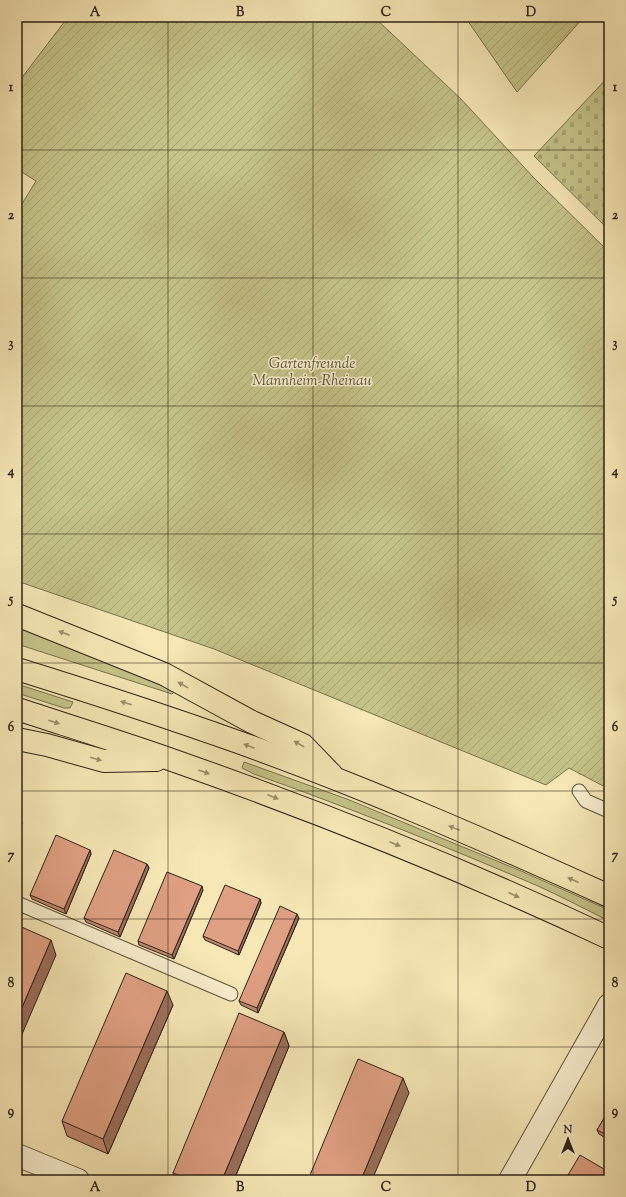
<svg xmlns="http://www.w3.org/2000/svg" width="626" height="1197" viewBox="0 0 626 1197" font-family="'Sorts Mill Goudy',serif">
<style>
.grass{fill:#c4c388;stroke:#787250}
.cemetery{fill:url(#cemetery-stones);stroke:#787250}
.garden{fill:url(#garden-furrows);stroke:#787250}
.lines{fill:none;stroke-linecap:round;stroke-linejoin:round}
.service-casing{stroke:#5f533e;stroke-width:15}
.minor-casing{stroke:#5f533e;stroke-width:24}
.trunk-casing{stroke:#2d2217;stroke-width:24}
.service{stroke:#f9efcf;stroke-width:13}
.minor{stroke:#f9efcf;stroke-width:22}
.trunk{stroke:#f6e7b5;stroke-width:22}
.wall{fill:#c08970;stroke:#2d2217}
.shaded-wall{fill:#9c6f5b;stroke:#2d2217}
.building{fill:#df9f82;stroke:#2d2217}
.oneway{fill:#9c8e6e}
.grid{fill:none;stroke:#2d2217;stroke-width:1;stroke-opacity:0.55}
.labels{text-anchor:middle;stroke-width:3;stroke-linejoin:round;paint-order:stroke}
.park-label{font-size:15px;font-style:italic;fill:#5a5239;stroke:#f9efcf}
.neatline{fill:none;stroke:#2d2217;stroke-width:1.5}
.grid-label{font-size:13px;text-anchor:middle;font-weight:bold;fill:#2d2217}
</style>
<defs>
<pattern id="cemetery-stones" width="16" height="16" patternUnits="userSpaceOnUse"><rect width="16" height="16" fill="#c4c388"/><path d="M2 7V4a2 2 0 0 1 4 0v3zM10 15v-3a2 2 0 0 1 4 0v3z" fill="#a9a775"/></pattern>
<pattern id="garden-furrows" width="10" height="10" patternUnits="userSpaceOnUse"><rect width="10" height="10" fill="#c4c388"/><path d="M-1 1l2-2M0 10L10 0M9 11l2-2" fill="none" stroke="#a9a775"/></pattern>
</defs>
<rect width="100%" height="100%" fill="#f6e7b5"/>
<filter id="stains"><feTurbulence type="fractalNoise" baseFrequency=".005" numOctaves="4"/><feColorMatrix values="0 0 0 0 .2 0 0 0 0 .09 0 0 0 0 .02 0 0 0 .5 -.17"/></filter>
<radialGradient id="worn" r=".72"><stop offset=".6" stop-color="#630" stop-opacity="0"/><stop offset="1" stop-color="#630" stop-opacity=".3"/></radialGradient>
<!-- grass -->
<g class="grass">
<polygon points="17,624 176,690 172,694 17,644"/>
<polygon points="17,684 73,702 70,708 64,708 17,693"/>
<path d="M244,762L347,799L521,871L609,910V921C585,909 562,897 538,886C445,846 350,808 254,774L242,768Z"/>
</g>
<!-- cemetery -->
<polygon class="cemetery" points="609,76 609,230 534,156"/>
<!-- garden -->
<g class="garden">
<polygon points="68,17 374,17 461,99 534,178 609,252 609,789 569,768 546,785 214,649 17,581 17,212 36,181 17,169 17,84"/>
<polygon points="465,17 584,17 517,92"/>
</g>
<g class="lines">
<!-- service casing -->
<g class="service-casing">
<g id="service">
<polyline points="579,791 586,801 609,811"/>
<polyline points="17,903 231,994"/>
</g>
</g>
<!-- minor casing -->
<g class="minor-casing">
<g id="minor">
<polyline points="17,1155 78,1180"/>
<polyline points="510,1180 609,1005"/>
</g>
</g>
<!-- trunk casing -->
<g class="trunk-casing">
<g id="trunk">
<polyline points="17,615 164,674 252,722 303,745 332,775"/>
<path d="M17,669C91,692 165,716 238,742C364,787 487,841 609,896"/>
<path d="M17,709C69,726 121,742 172,760C320,812 467,871 609,938"/>
<polyline points="17,739 47,745 104,761 156,760"/>
</g>
</g>
<!-- service -->
<use href="#service" class="service"/>
<!-- minor -->
<use href="#minor" class="minor"/>
<!-- trunk -->
<use href="#trunk" class="trunk"/>
</g>
<!-- wall -->
<g class="wall">
<polygon points="90,850 91,854 66,914 32,899 30,895"/>
<polygon points="147,864 149,868 120,937 86,922 84,918"/>
<polygon points="203,890 174,959 139,945 138,941"/>
<polygon points="260,899 261,903 239,955 205,940 203,936"/>
<polygon points="299,918 258,1013 241,1005 239,1001"/>
<polygon points="173,1005 108,1154 67,1136 62,1121"/>
<polygon points="284,1032 289,1046 234,1180 176,1180 173,1173"/>
<polygon points="609,1110 609,1140 599,1134 597,1130"/>
</g>
<!-- shaded-wall -->
<g class="shaded-wall">
<polygon points="20,819 22,823 17,834 17,827"/>
<polygon points="90,850 91,854 66,914 64,909"/>
<polygon points="147,864 149,868 120,937 118,932"/>
<polygon points="202,886 203,890 174,959 172,955"/>
<polygon points="260,899 261,903 239,955 238,951"/>
<polygon points="297,914 299,918 258,1013 257,1008"/>
<polygon points="51,940 56,955 17,1046 17,1019"/>
<polygon points="167,991 173,1005 108,1154 103,1139"/>
<polygon points="284,1032 289,1046 234,1180 222,1180"/>
<polygon points="403,1078 409,1093 372,1180 361,1180"/>
<polygon points="609,1174 609,1180 606,1180"/>
</g>
<!-- building -->
<g class="building">
<polygon points="17,817 20,819 17,827"/>
<polygon points="56,835 90,850 64,909 30,895"/>
<polygon points="114,850 147,864 118,932 84,918"/>
<polygon points="167,872 202,886 172,955 138,941"/>
<polygon points="225,885 260,899 238,951 203,936"/>
<polygon points="280,906 297,914 257,1008 239,1001"/>
<polygon points="17,925 51,940 17,1019"/>
<polygon points="126,973 167,991 103,1139 62,1121"/>
<polygon points="239,1013 284,1032 222,1180 191,1180 173,1173"/>
<polygon points="358,1059 403,1078 361,1180 308,1180"/>
<polygon points="609,1110 609,1136 597,1130"/>
<polygon points="580,1155 609,1172 609,1174 606,1180 565,1180"/>
</g>
<!-- one-way arrows -->
<defs><path id="oneway-solid" d="M-6-.8H1V-3.2L6.5 0L1 3.2V.8H-6Z"/></defs>
<g class="oneway">
<use href="#oneway-solid" transform="translate(64 633) rotate(-159)"/>
<use href="#oneway-solid" transform="translate(183 685) rotate(-151)"/>
<use href="#oneway-solid" transform="translate(126 703) rotate(-162)"/>
<use href="#oneway-solid" transform="translate(54 722) rotate(18)"/>
<use href="#oneway-solid" transform="translate(299 744) rotate(-151)"/>
<use href="#oneway-solid" transform="translate(249 746) rotate(-159)"/>
<use href="#oneway-solid" transform="translate(96 759) rotate(16)"/>
<use href="#oneway-solid" transform="translate(204 772) rotate(20)"/>
<use href="#oneway-solid" transform="translate(273 797) rotate(21)"/>
<use href="#oneway-solid" transform="translate(454 828) rotate(-158)"/>
<use href="#oneway-solid" transform="translate(395 844) rotate(23)"/>
<use href="#oneway-solid" transform="translate(573 880) rotate(-156)"/>
<use href="#oneway-solid" transform="translate(514 895) rotate(24)"/>
</g>
<!-- grid -->
<path class="grid" d="M168,17V1180M313,17V1180M458,17V1180M17,150H609M17,278H609M17,406H609M17,534H609M17,663H609M17,791H609M17,919H609M17,1047H609"/>
<g class="labels">
<!-- park labels -->
<g class="park-label">
<text x="312" y="368">Gartenfreunde<tspan x="312" dy="17">Mannheim-Rheinau</tspan></text>
</g>
</g>
<!-- margin -->
<rect width="626" height="1197" fill="none" stroke="#f6e7b5" stroke-width="44"/>
<!-- north arrow -->
<g transform="translate(568 1139)" stroke="#f9efcf" stroke-width="3" paint-order="stroke">
<path d="M0-3L7 15L0 10L-7 15Z" fill="#2d2217"/>
<text y="-6" font-size="11" font-weight="bold" text-anchor="middle" fill="#2d2217">N</text>
</g>
<rect x="22" y="22" width="582" height="1153" class="neatline"/>
<g class="grid-label">
<text x="95" y="16">A</text>
<text x="240" y="16">B</text>
<text x="386" y="16">C</text>
<text x="531" y="16">D</text>
<text x="11" y="91">1</text>
<text x="615" y="91">1</text>
<text x="11" y="219">2</text>
<text x="615" y="219">2</text>
<text x="11" y="347">3</text>
<text x="615" y="347">3</text>
<text x="11" y="475">4</text>
<text x="615" y="475">4</text>
<text x="11" y="603">5</text>
<text x="615" y="603">5</text>
<text x="11" y="731">6</text>
<text x="615" y="731">6</text>
<text x="11" y="859">7</text>
<text x="615" y="859">7</text>
<text x="11" y="987">8</text>
<text x="615" y="987">8</text>
<text x="11" y="1115">9</text>
<text x="615" y="1115">9</text>
<text x="95" y="1191">A</text>
<text x="240" y="1191">B</text>
<text x="386" y="1191">C</text>
<text x="531" y="1191">D</text>
</g>
<rect width="100%" height="100%" filter="url(#stains)"/>
<rect width="100%" height="100%" fill="url(#worn)"/>
</svg>
